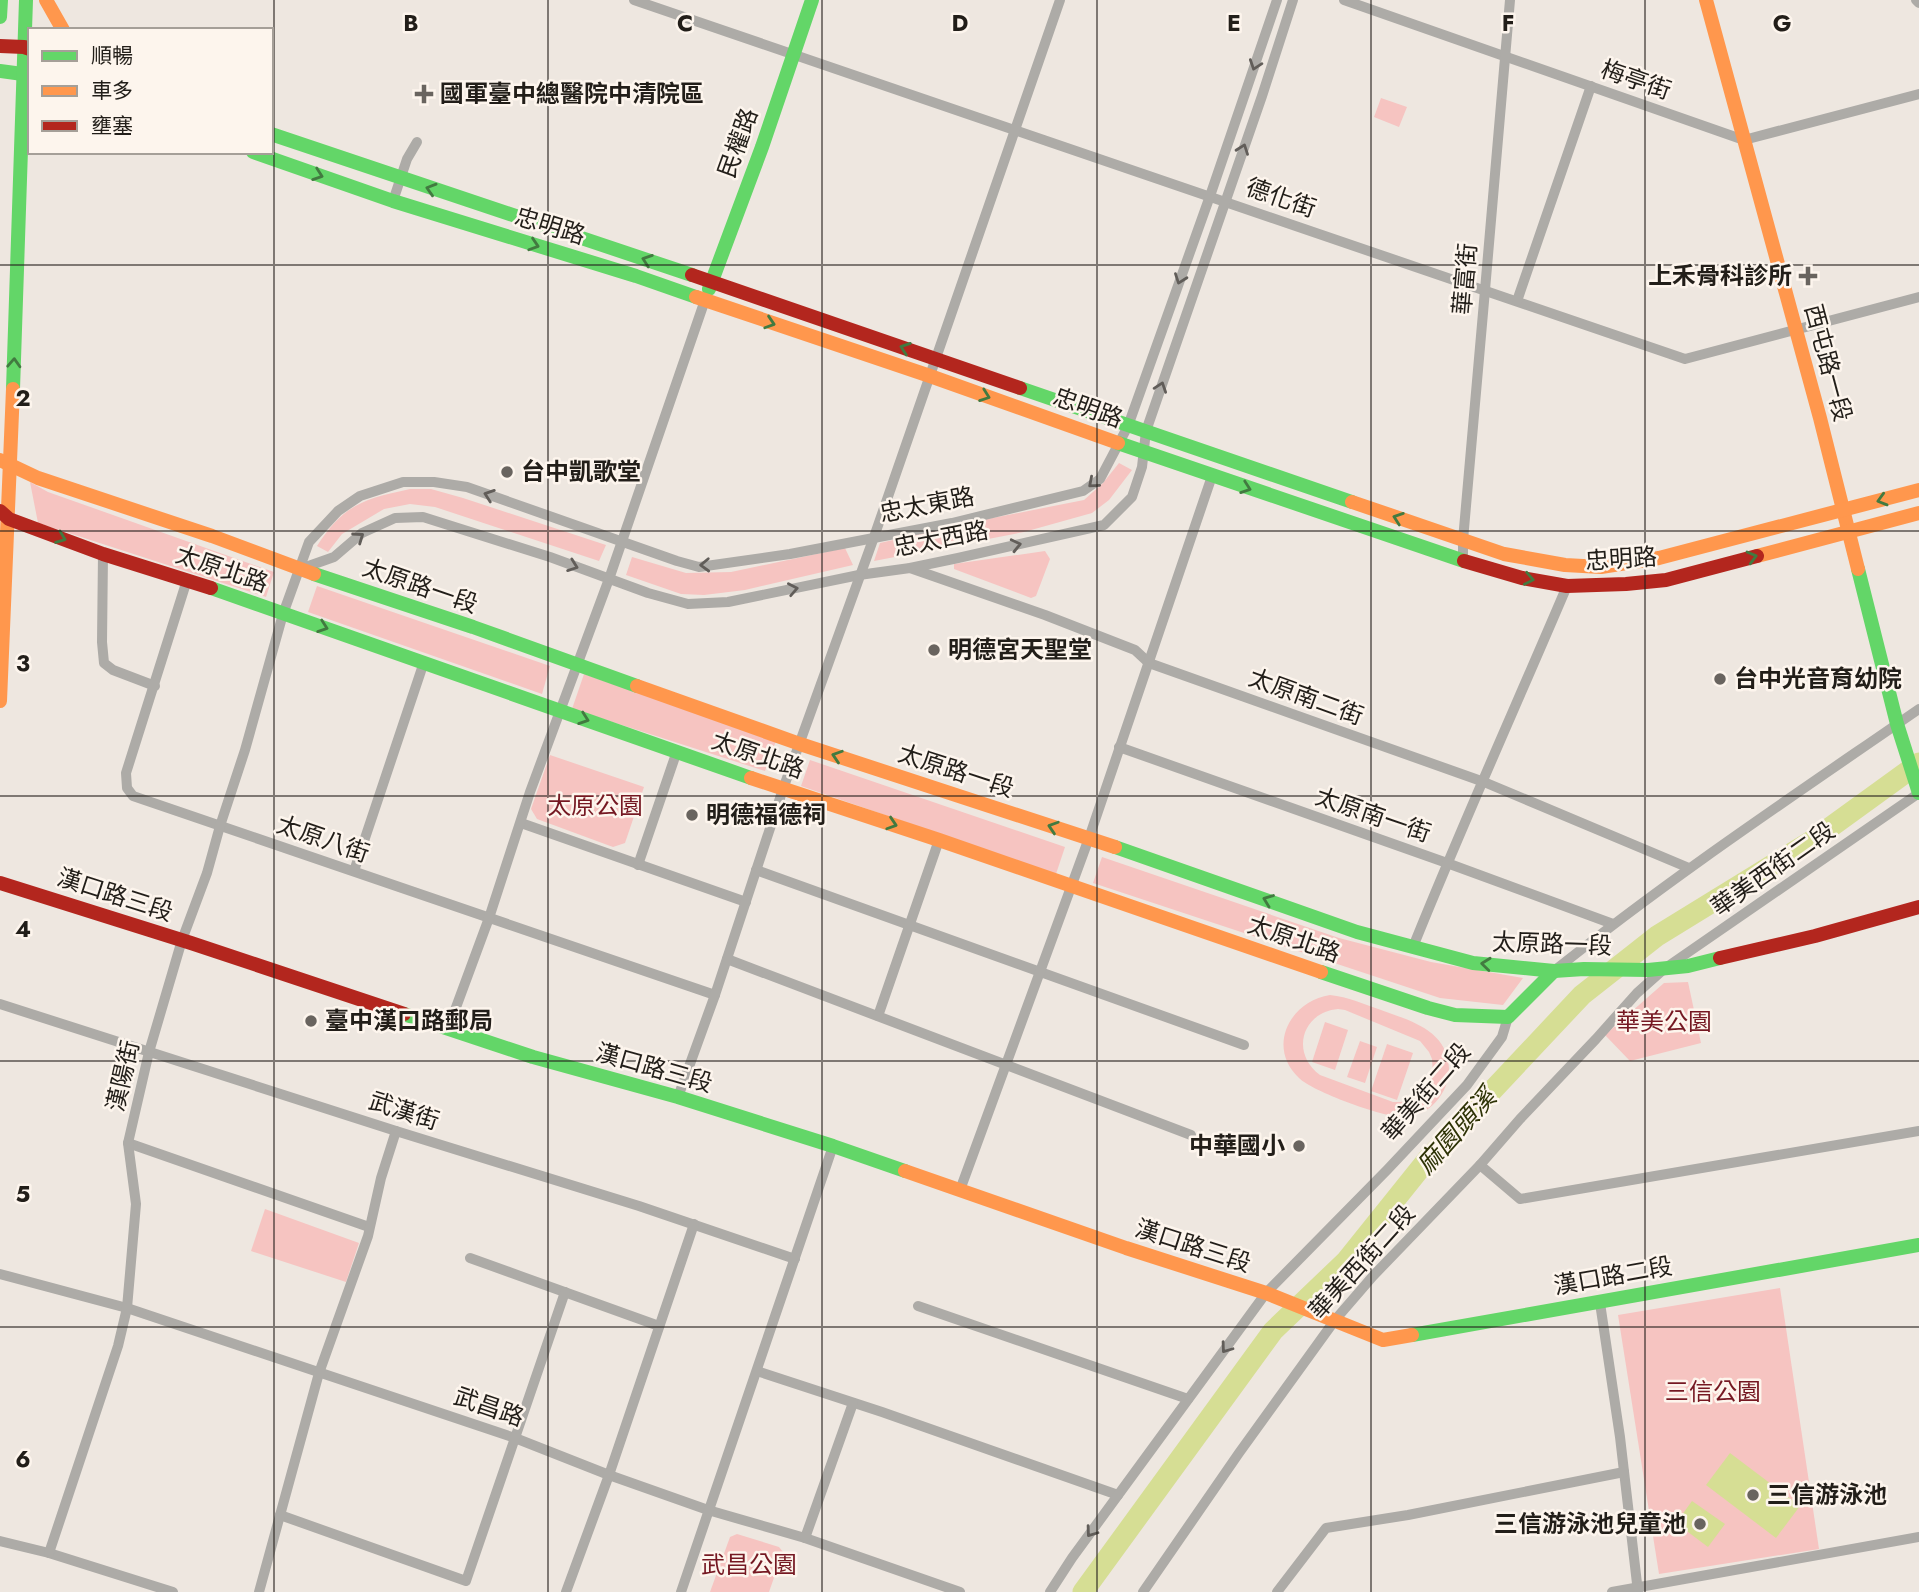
<svg xmlns="http://www.w3.org/2000/svg" width="1919" height="1592" viewBox="0 0 1919 1592" font-family="Jost,'Noto Sans TC',sans-serif">
<style>
.green{fill:#f6c4c1;fill-rule:evenodd}
.water{fill:#d6de94}
.lines{fill:none;stroke-linecap:round;stroke-linejoin:round}
.river{stroke:#d6de94;stroke-width:21}
.street{stroke:#adaba7;stroke-width:10}
.fast{stroke:#63d668;stroke-width:14}
.slow{stroke:#ff974d;stroke-width:14}
.jam{stroke:#b3261e;stroke-width:14}
.oneway{stroke:#615d59}
.oneway2{stroke:#427a40}
.grid{fill:none;stroke:#221e19;stroke-width:2;stroke-opacity:0.55}
.poi-dot{fill:#69645f;stroke:#fdf5ed;stroke-width:2.5}
.labels{text-anchor:middle;stroke-width:5;stroke-linejoin:round;paint-order:stroke}
.street-label{font-size:24px;fill:#221e19;stroke:#fdf5ed}
.poi-label{font-size:24px;font-weight:bold;fill:#221e19;stroke:#fdf5ed;text-anchor:start}
.park-label{font-size:24px;fill:#751822;stroke:#fdf5ed}
.water-label{font-size:26px;font-style:italic;fill:#2e3306;stroke:#fdf5ed}
.grid-label{font-size:23px;text-anchor:middle;font-weight:bold;fill:#221e19;stroke:#fdf5ed;stroke-width:5;stroke-linejoin:round;paint-order:stroke}
</style>
<rect width="100%" height="100%" fill="#eee7e0"/>
<!-- green -->
<g class="green">
<polygon points="1381,98 1407,107 1399,127 1374,117"/>
<polygon points="1119,463 1132,470 1109,500 1092,513 1024,532 874,561 880,543 962,524 1084,500 1103,483"/>
<polygon points="30,482 48,492 274,572 266,597 38,523"/>
<path d="M410,489H431L463,498L606,545L599,561L435,507L410,504L384,509L342,534L328,552L317,546C344,504 364,499 410,489Z"/>
<polygon points="845,548 853,565 745,590 704,595 681,594 626,575 632,557 686,573 731,572"/>
<polygon points="1045,551 1050,559 1036,596 1031,598 954,569 954,564"/>
<polygon points="317,586 550,666 542,694 308,612"/>
<polygon points="584,674 776,741 765,771 572,709"/>
<polygon points="550,755 644,787 625,843 613,847 537,819 531,809"/>
<polygon points="810,760 1065,847 1056,874 801,786"/>
<polygon points="1102,857 1339,938 1431,962 1523,978 1503,1005 1440,998 1093,883"/>
<polygon points="1688,982 1701,1043 1630,1061 1605,1035 1664,983"/>
<path d="M1330,995C1348,997 1364,1004 1381,1010C1411,1021 1447,1030 1449,1068C1449,1078 1446,1089 1439,1098C1432,1108 1420,1115 1408,1117C1389,1120 1313,1092 1299,1078C1266,1047 1290,1001 1330,995ZM1338,1009L1345,1010L1420,1041L1429,1052L1432,1059L1433,1074L1431,1081L1424,1092L1419,1096L1413,1100L1400,1102H1393L1320,1075C1290,1053 1302,1012 1338,1009Z"/>
<polygon points="1325,1022 1348,1030 1335,1070 1312,1062"/>
<polygon points="1360,1041 1377,1047 1365,1083 1347,1077"/>
<polygon points="1387,1044 1413,1053 1397,1100 1371,1091"/>
<polygon points="265,1209 359,1243 346,1282 251,1251"/>
<polygon points="1780,1288 1819,1549 1659,1574 1618,1315"/>
<polygon points="737,1534 779,1547 783,1552 769,1592 710,1592 730,1537"/>
</g>
<!-- water -->
<g class="water">
<polygon points="1730,1453 1800,1506 1776,1538 1706,1485"/>
<polygon points="1692,1501 1725,1524 1708,1547 1676,1523"/>
</g>
<g class="lines">
<!-- river -->
<polyline class="river" points="1083,1592 1273,1331 1346,1261 1427,1160 1582,995 1657,936 1810,842 1919,763"/>
<!-- street -->
<g class="street">
<polyline points="634,0 1685,359 1919,297"/>
<polyline points="1344,0 1744,140 1919,94"/>
<polyline points="1916,0 1919,3"/>
<polyline points="393,201 407,159 417,142"/>
<polyline points="1517,301 1591,86"/>
<polyline points="103,554 102,642 104,663 113,670 155,686"/>
<path d="M1463,561V540C1478,360 1496,180 1510,0"/>
<polyline points="910,568 1045,615 1135,650 1149,663 1484,782 1689,868"/>
<polyline points="300,569 334,557 362,533 395,518 423,517 550,557 648,593 688,604 728,602 859,575 910,568 958,558 1104,525 1132,497 1142,467 1146,431 1262,96 1293,0"/>
<polyline points="187,580 126,773 127,788 133,796 715,995"/>
<polyline points="1119,747 1447,863 1613,924"/>
<polyline points="521,823 746,902"/>
<polyline points="638,865 677,751"/>
<polyline points="756,870 1244,1045"/>
<polyline points="354,871 424,662"/>
<path d="M1413,947C1462,825 1516,706 1567,586"/>
<polyline points="727,959 1191,1135"/>
<path d="M1554,971C1671,877 1796,794 1919,709"/>
<polyline points="0,1004 396,1131 639,1206 795,1259"/>
<polyline points="878,1016 939,840"/>
<polyline points="448,1029 489,918 530,792 609,579 705,300"/>
<polyline points="678,1097 715,995 783,789 874,537 1060,0"/>
<polyline points="128,1143 369,1227"/>
<polyline points="1480,1165 1520,1199 1919,1131"/>
<polyline points="960,1190 1089,838 1212,476"/>
<polyline points="470,1258 659,1326"/>
<polyline points="0,1274 127,1308 515,1438 609,1475 708,1510 805,1538 960,1592"/>
<polyline points="1600,1303 1620,1437 1638,1592"/>
<polyline points="918,1306 1188,1399"/>
<polyline points="757,1371 882,1412 1118,1495"/>
<polyline points="280,1515 466,1581 565,1292"/>
<polyline points="805,1538 853,1403"/>
<polyline points="0,1541 49,1553 173,1592"/>
<polyline points="49,1553 118,1346 127,1308 136,1204 128,1143 149,1052 182,940 207,873 220,826 245,750 283,614 309,542 338,511 360,496 403,482 434,482 467,487 677,561 699,567 790,554 952,523 1083,491 1100,479 1128,426 1210,196 1277,0"/>
<polyline points="259,1592 319,1373 368,1236 381,1178 396,1131"/>
<polyline points="566,1592 609,1475 694,1224"/>
<polyline points="681,1592 833,1146"/>
<polyline points="1050,1592 1072,1558 1266,1293 1387,1170 1467,1085 1502,1037 1508,1017"/>
<polyline points="1143,1592 1239,1453 1335,1320 1373,1276 1480,1165 1520,1119 1596,1039 1637,993 1664,969 1919,793"/>
<polyline points="1277,1592 1326,1528 1408,1515 1624,1472"/>
<polyline points="1612,1592 1919,1537"/>
</g>
<!-- fast -->
<g class="fast">
<polyline points="0,17 1,0"/>
<polyline points="0,71 30,75"/>
<polyline points="271,134 692,275"/>
<polyline points="253,152 393,201 636,276 696,297"/>
<polyline points="709,289 762,147 812,0"/>
<polyline points="1020,388 1352,502"/>
<polyline points="13,389 26,0"/>
<polyline points="1118,443 1464,561"/>
<polyline points="1858,569 1897,724 1919,793"/>
<polyline points="314,574 473,627 637,686"/>
<polyline points="211,588 751,778"/>
<polyline points="1115,847 1357,932 1473,963 1554,971 1584,969 1648,970 1688,966 1720,958"/>
<polyline points="1321,972 1428,1008 1455,1015 1508,1017 1554,971"/>
<polyline points="404,1014 533,1057 678,1097 833,1146 905,1171"/>
<polyline points="1412,1335 1919,1245"/>
</g>
<!-- slow -->
<g class="slow">
<polyline points="46,0 63,30"/>
<polyline points="1706,0 1820,418 1858,569"/>
<polyline points="696,297 930,376 1118,443"/>
<polyline points="0,460 38,478 212,536 314,574"/>
<polyline points="1352,502 1504,554 1565,565 1601,567 1659,558 1919,490"/>
<polyline points="1757,556 1919,513"/>
<polyline points="637,686 800,744 1115,847"/>
<polyline points="0,701 13,389"/>
<polyline points="751,778 939,840 1321,972"/>
<polyline points="905,1171 1126,1248 1266,1293 1383,1340 1412,1335"/>
</g>
<!-- jam -->
<g class="jam">
<polyline points="0,46 24,47 30,49"/>
<polyline points="692,275 1020,388"/>
<polyline points="0,511 9,519 103,554 211,588"/>
<polyline points="1464,561 1522,578 1567,586 1626,584 1666,580 1757,556"/>
<polyline points="0,883 191,943 404,1014"/>
<polyline points="1720,958 1815,936 1919,907"/>
</g>
</g>
<!-- one-way arrows -->
<defs><path id="oneway-chevron" d="M-2-3.5L2.5 0L-2 3.5" fill="none" stroke-width="1.6" stroke-linecap="round" stroke-linejoin="round" transform="scale(1.75)"/></defs>
<g class="oneway">
<use href="#oneway-chevron" transform="translate(1255 65) rotate(109)"/>
<use href="#oneway-chevron" transform="translate(1243 149) rotate(-70)"/>
<use href="#oneway-chevron" transform="translate(1180 279) rotate(110)"/>
<use href="#oneway-chevron" transform="translate(1161 387) rotate(-71)"/>
<use href="#oneway-chevron" transform="translate(1093 483) rotate(139)"/>
<use href="#oneway-chevron" transform="translate(489 495) rotate(-161)"/>
<use href="#oneway-chevron" transform="translate(359 537) rotate(-35)"/>
<use href="#oneway-chevron" transform="translate(1016 545) rotate(-13)"/>
<use href="#oneway-chevron" transform="translate(705 565) rotate(178)"/>
<use href="#oneway-chevron" transform="translate(573 566) rotate(20)"/>
<use href="#oneway-chevron" transform="translate(793 589) rotate(-11)"/>
<use href="#oneway-chevron" transform="translate(1226 1348) rotate(126)"/>
<use href="#oneway-chevron" transform="translate(1091 1532) rotate(126)"/>
</g>
<g class="oneway2">
<use href="#oneway-chevron" transform="translate(318 175) rotate(19)"/>
<use href="#oneway-chevron" transform="translate(431 189) rotate(-163)"/>
<use href="#oneway-chevron" transform="translate(534 245) rotate(18)"/>
<use href="#oneway-chevron" transform="translate(647 260) rotate(-161)"/>
<use href="#oneway-chevron" transform="translate(770 323) rotate(18)"/>
<use href="#oneway-chevron" transform="translate(905 348) rotate(-161)"/>
<use href="#oneway-chevron" transform="translate(14 363) rotate(-87)"/>
<use href="#oneway-chevron" transform="translate(985 396) rotate(20)"/>
<use href="#oneway-chevron" transform="translate(1246 488) rotate(19)"/>
<use href="#oneway-chevron" transform="translate(1882 500) rotate(164)"/>
<use href="#oneway-chevron" transform="translate(1398 518) rotate(-161)"/>
<use href="#oneway-chevron" transform="translate(61 538) rotate(21)"/>
<use href="#oneway-chevron" transform="translate(1752 557) rotate(-15)"/>
<use href="#oneway-chevron" transform="translate(1529 579) rotate(11)"/>
<use href="#oneway-chevron" transform="translate(323 627) rotate(19)"/>
<use href="#oneway-chevron" transform="translate(584 719) rotate(19)"/>
<use href="#oneway-chevron" transform="translate(837 756) rotate(-162)"/>
<use href="#oneway-chevron" transform="translate(892 824) rotate(18)"/>
<use href="#oneway-chevron" transform="translate(1053 827) rotate(-162)"/>
<use href="#oneway-chevron" transform="translate(1268 900) rotate(-159)"/>
<use href="#oneway-chevron" transform="translate(1486 964) rotate(-174)"/>
</g>
<!-- grid -->
<path class="grid" d="M274,0V1592M548,0V1592M822,0V1592M1097,0V1592M1371,0V1592M1645,0V1592M0,265H1919M0,531H1919M0,796H1919M0,1061H1919M0,1327H1919"/>
<!-- markers -->
<g class="poi-dot">
<path d="M420.5 83.5h7v7h7v7h-7v7h-7v-7h-7v-7h7z"/>
<path d="M1804.5 265.5h7v7h7v7h-7v7h-7v-7h-7v-7h7z"/>
<circle cx="507" cy="472" r="7"/>
<circle cx="934" cy="650" r="7"/>
<circle cx="1720" cy="679" r="7"/>
<circle cx="692" cy="815" r="7"/>
<circle cx="311" cy="1021" r="7"/>
<circle cx="1299" cy="1146" r="7"/>
<circle cx="1753" cy="1495" r="7"/>
<circle cx="1700" cy="1524" r="7"/>
</g>
<g class="labels">
<!-- street labels -->
<g class="street-label">
<text transform="translate(1636 80) rotate(19)" y="8">梅亭街</text>
<text transform="translate(738 143) rotate(-70)" y="8">民權路</text>
<text transform="translate(1281 198) rotate(19)" y="8">德化街</text>
<text transform="translate(550 226) rotate(17)" y="8">忠明路</text>
<text transform="translate(1465 279) rotate(-85)" y="8">華富街</text>
<text transform="translate(1828 363) rotate(75)" y="8">西屯路一段</text>
<text transform="translate(1088 408) rotate(20)" y="8">忠明路</text>
<text transform="translate(927 505) rotate(-11)" y="8">忠太東路</text>
<text transform="translate(941 539) rotate(-11)" y="8">忠太西路</text>
<text transform="translate(1621 559) rotate(-4)" y="8">忠明路</text>
<text transform="translate(222 569) rotate(19)" y="8">太原北路</text>
<text transform="translate(420 586) rotate(19)" y="8">太原路一段</text>
<text transform="translate(1306 697) rotate(20)" y="8">太原南二街</text>
<text transform="translate(758 755) rotate(19)" y="8">太原北路</text>
<text transform="translate(956 771) rotate(18)" y="8">太原路一段</text>
<text transform="translate(1373 815) rotate(19)" y="8">太原南一街</text>
<text transform="translate(323 839) rotate(19)" y="8">太原八街</text>
<text transform="translate(1773 869) rotate(-35)" y="8">華美西街二段</text>
<text transform="translate(115 895) rotate(18)" y="8">漢口路三段</text>
<text transform="translate(1294 939) rotate(19)" y="8">太原北路</text>
<text transform="translate(1552 944) rotate(2)" y="8">太原路一段</text>
<text transform="translate(654 1068) rotate(16)" y="8">漢口路三段</text>
<text transform="translate(123 1076) rotate(-77)" y="8">漢陽街</text>
<text transform="translate(1426 1092) rotate(-49)" y="8">華美街二段</text>
<text transform="translate(404 1111) rotate(18)" y="8">武漢街</text>
<text transform="translate(1193 1246) rotate(18)" y="8">漢口路三段</text>
<text transform="translate(1362 1262) rotate(-48)" y="8">華美西街二段</text>
<text transform="translate(1613 1276) rotate(-10)" y="8">漢口路二段</text>
<text transform="translate(489 1407) rotate(19)" y="8">武昌路</text>
</g>
<!-- poi labels -->
<g class="poi-label">
<text x="440" y="102">國軍臺中總醫院中清院區</text>
<text x="1792" y="284" text-anchor="end">上禾骨科診所</text>
<text x="521" y="480">台中凱歌堂</text>
<text x="948" y="658">明德宮天聖堂</text>
<text x="1734" y="687">台中光音育幼院</text>
<text x="706" y="823">明德福德祠</text>
<text x="325" y="1029">臺中漢口路郵局</text>
<text x="1285" y="1154" text-anchor="end">中華國小</text>
<text x="1767" y="1503">三信游泳池</text>
<text x="1686" y="1532" text-anchor="end">三信游泳池兒童池</text>
</g>
<!-- park labels -->
<g class="park-label">
<text x="595" y="814">太原公園</text>
<text x="1664" y="1030">華美公園</text>
<text x="1713" y="1400">三信公園</text>
<text x="749" y="1573">武昌公園</text>
</g>
<!-- water labels -->
<g class="water-label">
<text transform="translate(1456 1131) rotate(-48)" y="9">麻園頭溪</text>
</g>
</g>
<g class="grid-label">
<text x="411" y="31">B</text>
<text x="685" y="31">C</text>
<text x="960" y="31">D</text>
<text x="1234" y="31">E</text>
<text x="1508" y="31">F</text>
<text x="1782" y="31">G</text>
<text x="23" y="406">2</text>
<text x="23" y="671">3</text>
<text x="23" y="937">4</text>
<text x="23" y="1202">5</text>
<text x="23" y="1467">6</text>
</g>
<!-- legend -->
<rect x="28" y="28" width="245" height="126" fill="#fdf5ed" stroke="#a59f98" stroke-width="2"/>
<rect x="42" y="51" width="35" height="10" fill="#63d668" stroke="#a59f98" stroke-width="2"/>
<text x="91" y="63" font-size="21" fill="#221e19">順暢</text>
<rect x="42" y="86" width="35" height="10" fill="#ff974d" stroke="#a59f98" stroke-width="2"/>
<text x="91" y="98" font-size="21" fill="#221e19">車多</text>
<rect x="42" y="121" width="35" height="10" fill="#b3261e" stroke="#a59f98" stroke-width="2"/>
<text x="91" y="133" font-size="21" fill="#221e19">壅塞</text>
</svg>
